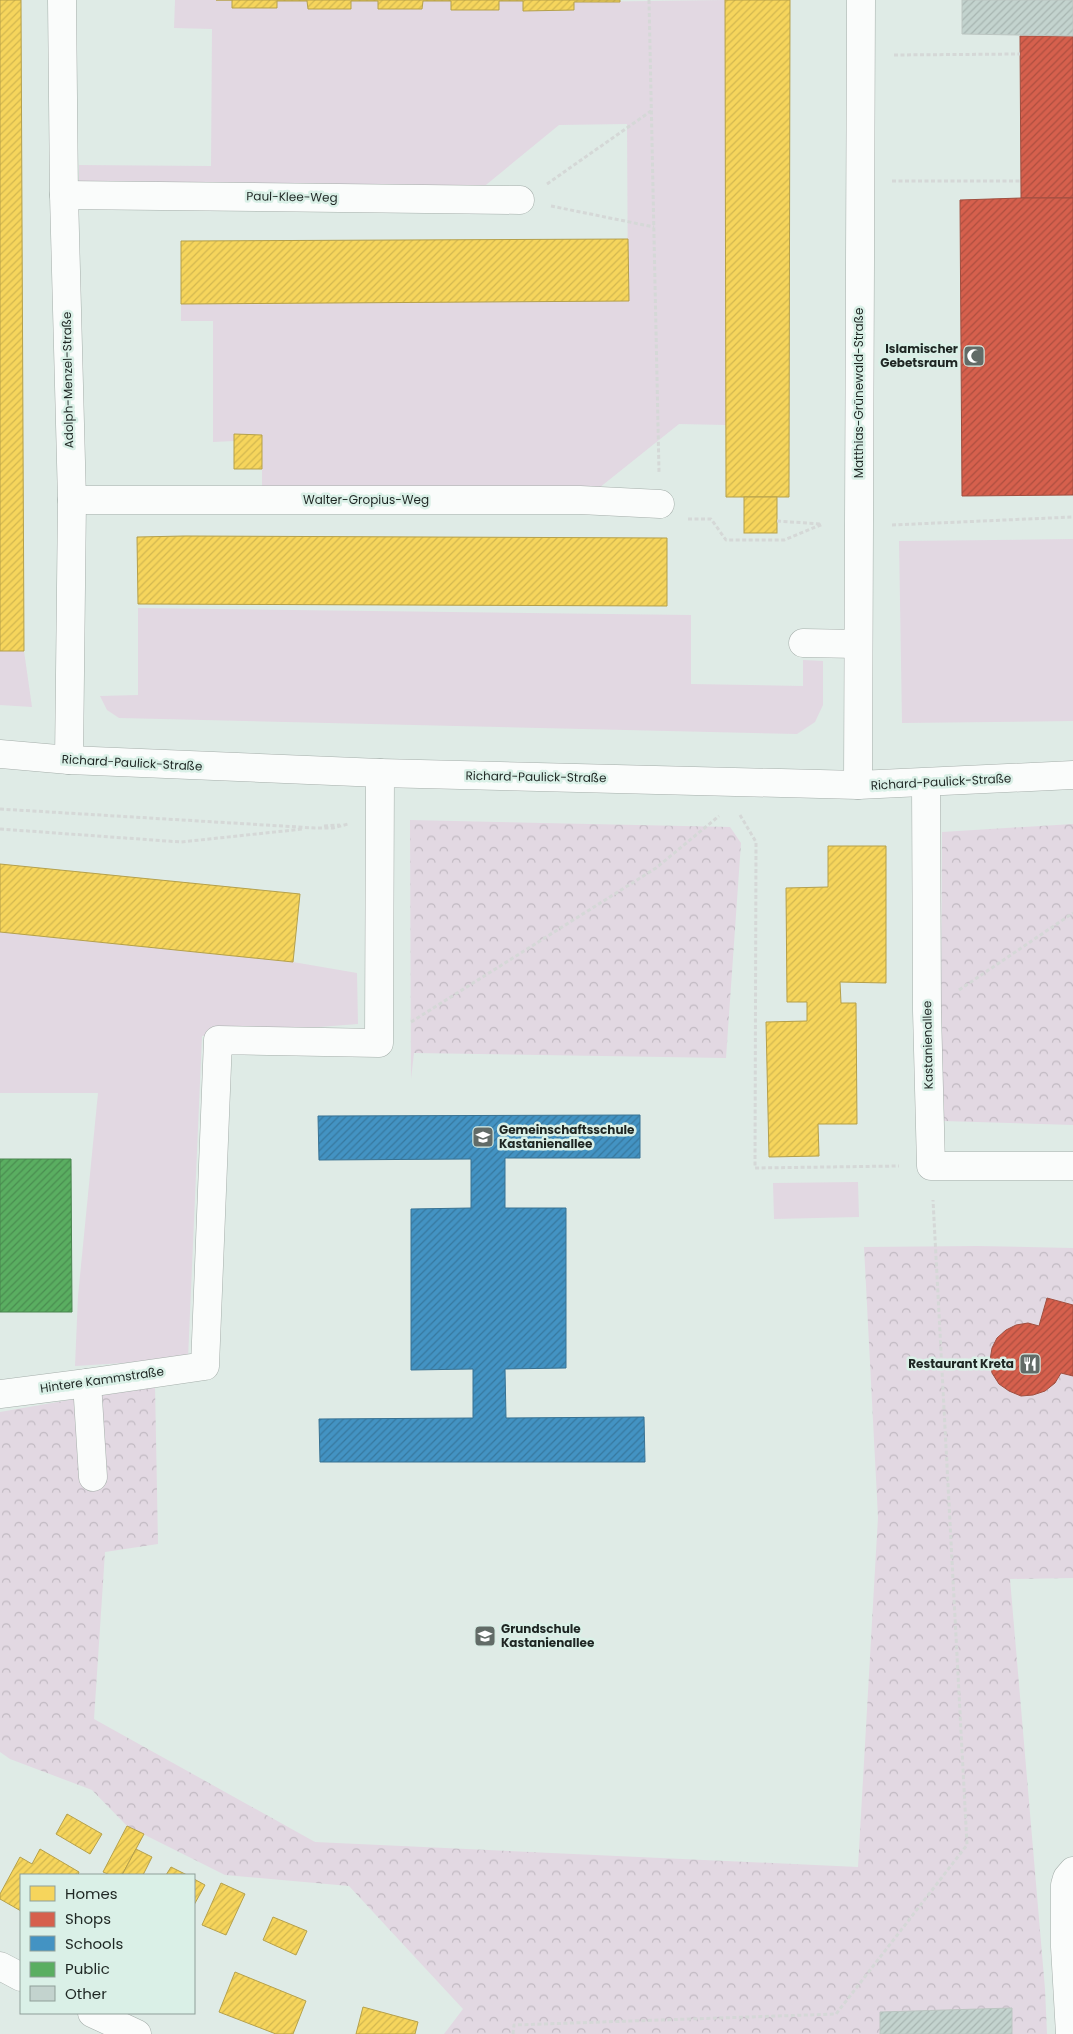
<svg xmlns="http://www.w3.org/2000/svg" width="1073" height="2034" viewBox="0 0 1073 2034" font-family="Poppins,sans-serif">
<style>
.grass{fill:#e2d8e2}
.park{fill:url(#park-crowns)}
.homes{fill:url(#homes-hatch);stroke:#b5a04b}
.shops{fill:url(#shops-hatch);stroke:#9f4f40}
.schools{fill:url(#schools-hatch);stroke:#387293}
.public{fill:url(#public-hatch);stroke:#48854e}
.building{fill:url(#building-hatch);stroke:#bcc6c2}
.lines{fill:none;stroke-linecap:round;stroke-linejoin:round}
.minor-casing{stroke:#a5aeaa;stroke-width:29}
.path{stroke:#d5d8d7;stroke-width:3;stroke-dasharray:4 2.5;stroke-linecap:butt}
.minor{stroke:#fafcfb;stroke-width:28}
.labels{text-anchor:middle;stroke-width:5;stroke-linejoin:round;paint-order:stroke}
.street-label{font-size:12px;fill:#1e2623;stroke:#daf0e7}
.poi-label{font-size:12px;font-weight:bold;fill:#1e2623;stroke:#daf0e7;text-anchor:end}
</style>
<defs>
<pattern id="park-crowns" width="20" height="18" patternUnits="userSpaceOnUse" patternTransform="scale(1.25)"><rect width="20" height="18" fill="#e2d8e2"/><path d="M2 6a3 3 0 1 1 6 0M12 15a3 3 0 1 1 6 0" fill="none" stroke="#c1b9c2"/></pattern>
<pattern id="homes-hatch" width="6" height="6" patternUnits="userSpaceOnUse" patternTransform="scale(1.25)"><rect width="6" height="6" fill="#f6d55c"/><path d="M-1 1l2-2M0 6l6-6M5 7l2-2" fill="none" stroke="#d2b750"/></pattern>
<pattern id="shops-hatch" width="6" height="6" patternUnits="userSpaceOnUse" patternTransform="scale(1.25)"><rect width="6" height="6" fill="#d6604d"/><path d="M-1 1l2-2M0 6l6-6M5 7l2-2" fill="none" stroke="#ad4f40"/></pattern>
<pattern id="schools-hatch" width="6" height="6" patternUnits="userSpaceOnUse" patternTransform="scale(1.25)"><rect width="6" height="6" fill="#4393c3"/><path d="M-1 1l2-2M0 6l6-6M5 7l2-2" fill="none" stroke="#37789e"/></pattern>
<pattern id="public-hatch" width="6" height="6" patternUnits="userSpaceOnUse" patternTransform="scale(1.25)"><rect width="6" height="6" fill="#5aae61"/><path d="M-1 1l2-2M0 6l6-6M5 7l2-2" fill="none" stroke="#4a8d50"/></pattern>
<pattern id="building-hatch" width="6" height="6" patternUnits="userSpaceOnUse" patternTransform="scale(1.25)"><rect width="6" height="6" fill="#c3d3ce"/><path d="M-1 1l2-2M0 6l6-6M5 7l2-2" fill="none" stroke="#a7b5b1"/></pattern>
</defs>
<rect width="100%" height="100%" fill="#dfebe6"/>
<!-- grass -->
<g class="grass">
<polygon points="175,0 232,0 232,8 277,8 277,1 307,1 308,9 351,1 378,1 378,9 422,9 423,1 451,1 451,10 499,9 499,1 523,1 523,11 574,10 574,2 725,0 726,425 679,424 594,492 262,488 262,435 234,434 234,441 213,442 213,321 181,321 181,304 628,301 627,124 559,125 481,189 79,187 79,165 211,166 212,29 174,28"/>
<polygon points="1073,539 1073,721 902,723 899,541"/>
<polygon points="138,608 691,615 691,684 803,686 803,660 823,661 823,705 815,722 797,734 119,718 107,710 100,696 138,695"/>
<polygon points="0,651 24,651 32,707 0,705"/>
<polygon points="0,932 293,962 357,973 358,1024 202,1036 188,1359 75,1366 78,1296 98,1093 0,1093"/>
<polygon points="858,1182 859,1217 774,1219 773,1183"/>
</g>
<!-- park -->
<g class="park">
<polygon points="410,820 730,827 741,843 726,1058 414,1053 411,1079"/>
<polygon points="1073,824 1073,1125 943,1121 941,1008 942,832"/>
<polygon points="977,1246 1073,1248 1073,1578 1010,1579 1045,1989 1047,2034 444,2034 463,2009 349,1886 225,1875 127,1826 92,1790 10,1759 0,1752 0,1412 155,1385 158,1544 105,1552 94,1719 315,1842 858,1867 878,1517 864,1247"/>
</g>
<!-- homes -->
<g class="homes">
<polygon points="0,0 21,0 24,651 0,651"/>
<polygon points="216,0 620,0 620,2 574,2 574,10 523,11 523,1 499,1 499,10 451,10 451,1 423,1 422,9 378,9 378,1 351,1 351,9 308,9 307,1 277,1 277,8 232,8 232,0"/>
<polygon points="725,0 790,0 789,497 726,497"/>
<polygon points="628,239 629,301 181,304 181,241"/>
<polygon points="234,434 262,435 262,469 234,469"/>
<rect x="744" y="497" width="33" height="36"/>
<polygon points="185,536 667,538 667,606 138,604 137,537"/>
<polygon points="828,846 886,846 886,983 840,982 841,1003 856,1003 857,1124 818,1124 819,1156 769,1157 766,1022 807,1021 807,1002 787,1002 786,888 828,887"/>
<polygon points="0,864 300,894 293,962 0,932"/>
<polygon points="67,1814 102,1834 90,1854 56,1834"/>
<polygon points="127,1826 144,1834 122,1875 110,1875 103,1872"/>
<polygon points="40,1849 79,1872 78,1875 21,1875 21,1911 0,1899 0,1894 20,1857 32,1864"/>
<polygon points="136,1849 152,1857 143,1875 122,1875"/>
<polygon points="171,1867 187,1875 166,1875"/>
<polygon points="194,1879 205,1885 194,1905"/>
<polygon points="221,1883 245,1894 226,1935 202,1925"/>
<polygon points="273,1917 307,1931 296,1955 263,1940"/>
<polygon points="235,1972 306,2001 293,2034 276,2034 219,2012"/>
<polygon points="363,2007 418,2022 415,2034 356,2034"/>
</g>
<!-- shops -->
<g class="shops">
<polygon points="1020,36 1073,36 1073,198 1021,198"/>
<polygon points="1021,198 1073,198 1073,495 962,496 960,200"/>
<polygon points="1047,1298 1073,1305 1073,1376 1061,1373 1055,1383 1045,1391 1033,1395 1021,1396 1009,1391 999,1384 992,1373 990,1360 992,1348 997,1338 1006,1330 1016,1325 1028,1323 1039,1326"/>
</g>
<!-- schools -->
<polygon class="schools" points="640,1115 640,1158 505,1158 505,1208 566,1208 566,1368 505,1369 506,1418 644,1417 645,1462 320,1462 319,1419 473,1418 473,1369 411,1370 411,1209 471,1208 471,1159 319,1160 318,1116"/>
<!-- public -->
<polygon class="public" points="0,1159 71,1159 72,1312 0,1312"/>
<!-- building -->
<g class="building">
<polygon points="962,0 1073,0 1073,36 962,34"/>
<polygon points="1012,2008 1012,2034 880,2034 880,2012"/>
</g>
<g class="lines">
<!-- minor casing -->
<g class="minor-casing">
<g id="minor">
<polyline points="62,0 64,195 72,500 69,760"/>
<polyline points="64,195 520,200"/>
<polyline points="72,500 580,500 660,504"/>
<polyline points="803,643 858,644"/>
<polyline points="0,754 69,760 380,773 858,785 1073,775"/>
<polyline points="926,783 927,1011 931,1166 1073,1166"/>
<polyline points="858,785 861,0"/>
<polyline points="87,1383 93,1477"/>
<polyline points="0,1394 87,1383 205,1366 218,1040 379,1043 380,773"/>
<polyline points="0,1966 21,1977"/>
<polyline points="92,2013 137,2034"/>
<polyline points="1070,2034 1065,1947 1065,1885 1067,1878 1073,1871"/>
</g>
</g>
<!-- path -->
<g class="path">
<polyline points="649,0 659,472"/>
<polyline points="894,55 1020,54"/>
<polyline points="892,181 1021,181"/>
<polyline points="547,184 651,111"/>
<polyline points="551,206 654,227"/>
<polyline points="688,519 711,519 726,540 784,540 823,524"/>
<polyline points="777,521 821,524"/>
<polyline points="892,525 1073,517"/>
<polyline points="0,809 315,828 333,828 348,824"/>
<polyline points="740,815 756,842 755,1168 899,1166"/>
<polyline points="324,826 340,825"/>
<polyline points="0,829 181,842 303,829"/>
<polyline points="959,990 1073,913"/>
<polyline points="411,1022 656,868 719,816"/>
<polyline points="513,2034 514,2025 836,2014 967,1845 933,1200"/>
</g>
<!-- minor -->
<use href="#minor" class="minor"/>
</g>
<!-- icons -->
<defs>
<g id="mosque-square" transform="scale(1.125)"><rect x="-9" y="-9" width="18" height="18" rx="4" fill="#626b67" stroke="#daf0e7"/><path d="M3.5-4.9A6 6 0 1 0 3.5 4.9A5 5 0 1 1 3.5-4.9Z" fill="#fff"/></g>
<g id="school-square" transform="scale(1.125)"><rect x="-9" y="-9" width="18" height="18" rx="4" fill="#626b67" stroke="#daf0e7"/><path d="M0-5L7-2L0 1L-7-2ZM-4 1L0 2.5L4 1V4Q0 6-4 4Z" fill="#fff"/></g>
<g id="restaurant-square" transform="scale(1.125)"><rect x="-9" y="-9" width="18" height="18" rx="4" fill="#626b67" stroke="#daf0e7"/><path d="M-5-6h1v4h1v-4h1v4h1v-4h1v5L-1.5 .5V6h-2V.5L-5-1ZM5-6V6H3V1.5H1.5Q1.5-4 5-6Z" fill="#fff"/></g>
</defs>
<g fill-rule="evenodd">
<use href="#mosque-square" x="974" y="356"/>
<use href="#school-square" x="483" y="1137"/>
<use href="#restaurant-square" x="1030" y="1364"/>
<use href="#school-square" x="485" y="1636"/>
</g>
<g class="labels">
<!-- street labels -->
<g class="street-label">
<text transform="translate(292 197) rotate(1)" y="4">Paul-Klee-Weg</text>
<text transform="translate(68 380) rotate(-91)" y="4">Adolph-Menzel-Straße</text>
<text transform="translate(859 393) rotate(-90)" y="4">Matthias-Grünewald-Straße</text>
<text x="366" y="504">Walter-Gropius-Weg</text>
<text transform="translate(132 763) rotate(3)" y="4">Richard-Paulick-Straße</text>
<text transform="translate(536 777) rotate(1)" y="4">Richard-Paulick-Straße</text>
<text transform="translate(941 782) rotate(-3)" y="4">Richard-Paulick-Straße</text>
<text transform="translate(928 1045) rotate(-91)" y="4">Kastanienallee</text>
<text transform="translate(102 1380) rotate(-8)" y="4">Hintere Kammstraße</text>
</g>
<!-- poi labels -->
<g class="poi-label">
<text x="958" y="353">Islamischer<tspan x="958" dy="14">Gebetsraum</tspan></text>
<text x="499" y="1134" text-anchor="start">Gemeinschaftsschule<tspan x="499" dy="14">Kastanienallee</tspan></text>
<text x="1014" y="1368">Restaurant Kreta</text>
<text x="501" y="1633" text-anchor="start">Grundschule<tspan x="501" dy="14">Kastanienallee</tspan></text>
</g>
</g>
<!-- legend -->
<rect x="20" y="1874" width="175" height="140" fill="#daf0e7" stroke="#8f9f99"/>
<rect x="30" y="1886" width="25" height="15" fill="#f6d55c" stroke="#8f9f99"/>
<text x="65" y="1899" font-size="15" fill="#1e2623">Homes</text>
<rect x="30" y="1912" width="25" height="15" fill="#d6604d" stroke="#8f9f99"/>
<text x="65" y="1924" font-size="15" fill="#1e2623">Shops</text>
<rect x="30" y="1936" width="25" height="15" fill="#4393c3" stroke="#8f9f99"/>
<text x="65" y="1949" font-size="15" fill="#1e2623">Schools</text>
<rect x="30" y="1962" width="25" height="15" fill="#5aae61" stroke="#8f9f99"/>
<text x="65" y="1974" font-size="15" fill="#1e2623">Public</text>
<rect x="30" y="1986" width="25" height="15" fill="#c3d3ce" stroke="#8f9f99"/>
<text x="65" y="1999" font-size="15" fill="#1e2623">Other</text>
</svg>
